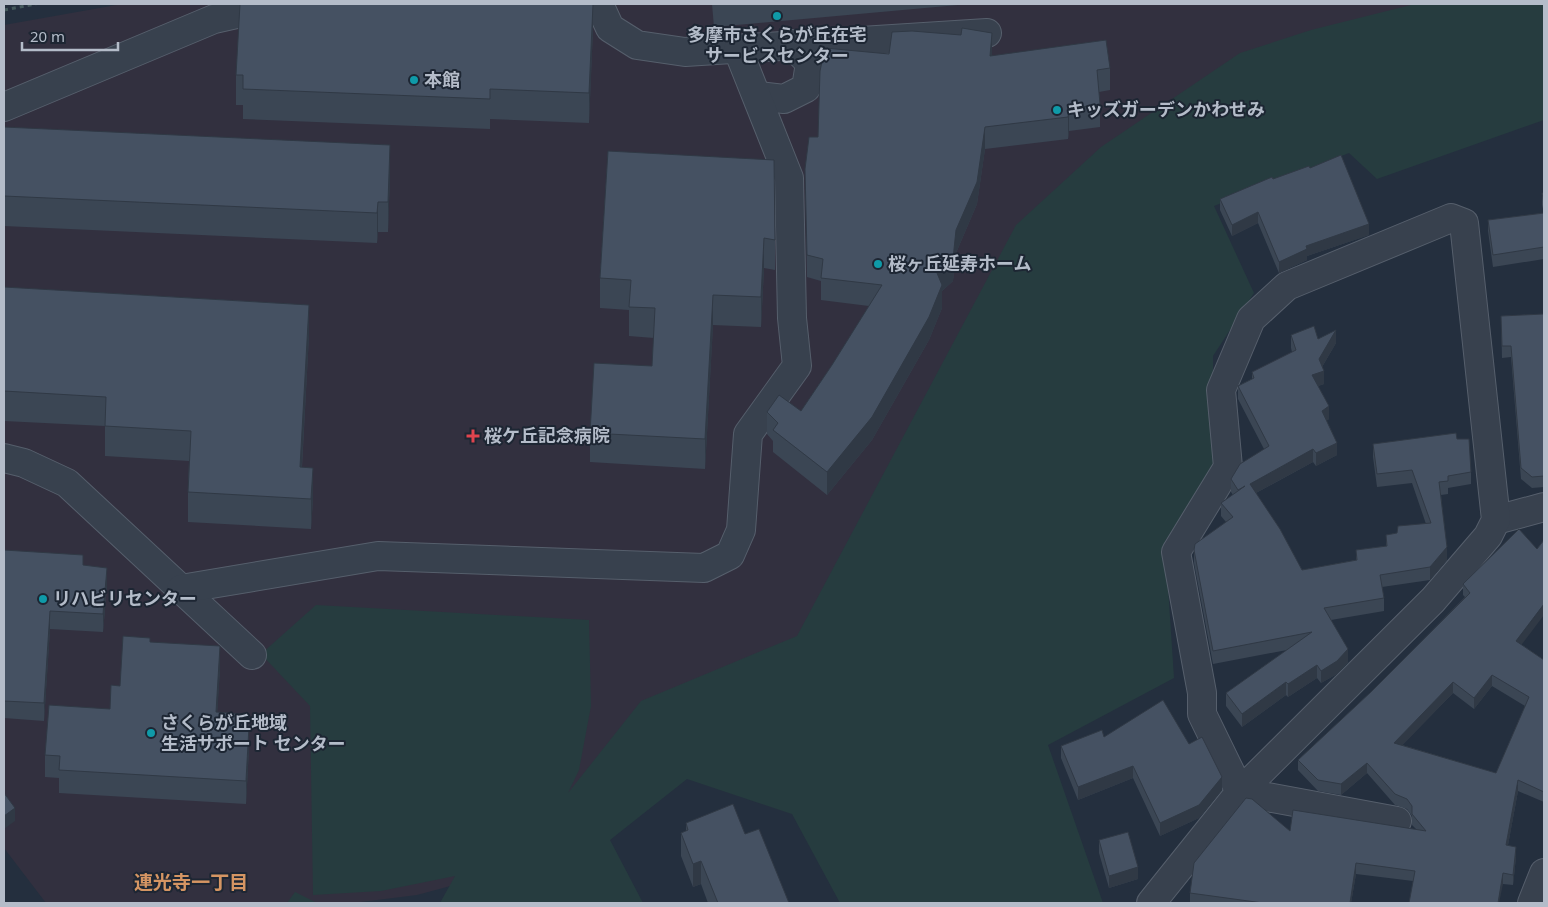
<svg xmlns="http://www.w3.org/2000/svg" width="1548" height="907" viewBox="0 0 1548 907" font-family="'Noto Sans','Noto Sans JP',sans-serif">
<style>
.medical{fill:#32303f}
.green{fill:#263c3f}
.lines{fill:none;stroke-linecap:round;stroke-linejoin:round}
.minor-casing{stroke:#565f6c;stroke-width:30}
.path{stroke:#44595c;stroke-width:3;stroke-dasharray:4 4;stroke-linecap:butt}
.minor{stroke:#38414e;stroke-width:28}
.wall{fill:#3b4654;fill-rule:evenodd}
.shaded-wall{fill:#303945}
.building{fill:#455162;stroke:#303945;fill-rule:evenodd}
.culture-dot{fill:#0f9aa8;stroke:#1d2633;stroke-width:2}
.health-dot{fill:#e0444e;stroke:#1d2633;stroke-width:2}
.labels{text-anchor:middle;stroke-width:4;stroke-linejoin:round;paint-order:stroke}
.poi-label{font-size:18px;font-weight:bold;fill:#b4bcc9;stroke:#1d2633;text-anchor:start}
.neighbourhood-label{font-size:19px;font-weight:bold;fill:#d59563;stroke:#1d2633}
</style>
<rect width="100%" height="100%" fill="#242f3e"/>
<!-- medical -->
<polygon class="medical" points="122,4 1464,4 1119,182 767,691 555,858 417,895 353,903 46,903 4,848 4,25"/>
<!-- green -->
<g class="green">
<polygon points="1415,4 1544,4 1544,120 1377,179 1349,153 1214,206 1254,293 1213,356 1213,477 1165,541 1174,678 1048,745 1103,903 840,903 792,814 687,779 610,840 643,903 440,903 455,876 381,891 313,895 310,706 261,654 316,605 589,620 591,706 579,770 568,793 641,701 797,636 1016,225 1101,147 1240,53 1311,30"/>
<polygon points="295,892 317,903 287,903"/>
</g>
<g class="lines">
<!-- minor casing -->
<g class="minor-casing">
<g id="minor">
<polyline points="599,4 610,28 637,45 685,52 987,33"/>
<polyline points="758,96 784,99 806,88 810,63 791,44"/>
<polyline points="4,107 214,19 282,4"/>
<polyline points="4,458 24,463 67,483 252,655"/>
<polyline points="1496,520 1544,507"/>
<polyline points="181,589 378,556 704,568 730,555 741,530 748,434 797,366 792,318 789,178 738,50"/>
<polyline points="1151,903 1240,792 1433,600 1488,536 1496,520 1464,223 1451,218 1287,286 1251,319 1221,390 1228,467 1176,552 1202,693 1202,714 1240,792 1397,821"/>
<polyline points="1532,903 1544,873"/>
</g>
</g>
<!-- path -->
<polyline class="path" points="4,10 36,4"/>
<!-- minor -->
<use href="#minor" class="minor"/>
</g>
<!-- wall -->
<g class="wall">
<polygon points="712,4 969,4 714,27"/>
<polygon points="593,28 589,123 490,119 490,129 243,119 243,105 236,105 236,75"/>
<polygon points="889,54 992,56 1110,68 1110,90 1099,92 1100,104 1100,127 1069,131 1068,139 985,149 977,204 956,253 953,281 942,291 942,308 929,340 872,440 827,495 773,452 773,441 767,434 767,412 801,411 832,365 869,306 821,300 821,281 807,277 805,169 818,137"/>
<polygon points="4,127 390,175 388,232 378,232 377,243 4,226"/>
<polygon points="608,151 775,240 775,270 764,268 761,327 713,325 705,469 590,462 590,433 652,366 654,338 629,336 629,310 600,308 600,278"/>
<polygon points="1310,168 1369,235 1307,256 1307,260 1279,273 1258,223 1232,236 1220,210 1220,199 1273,179"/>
<polygon points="1542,193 1544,193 1544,259 1493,267 1488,231 1488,220 1544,213 1542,205"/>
<polygon points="4,287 309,335 302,467 313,498 311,529 188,522 188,492 189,461 105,456 105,426 4,421"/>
<polygon points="1544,314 1544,487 1532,488 1521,479 1511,357 1502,358 1501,316"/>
<polygon points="1291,335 1318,339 1336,343 1322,367 1324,384 1318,386 1329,419 1326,421 1337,455 1316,466 1313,462 1256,493 1302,570 1356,560 1356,550 1386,546 1386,535 1397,533 1426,524 1412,483 1377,487 1373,457 1373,444 1457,439 1471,472 1471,484 1448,488 1448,494 1441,495 1447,560 1430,580 1382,587 1384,598 1384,611 1331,620 1348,662 1337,674 1321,683 1317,678 1288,697 1286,695 1242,727 1226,706 1226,693 1287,650 1213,664 1194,563 1194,550 1226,522 1221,516 1221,503 1233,495 1231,492 1231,479 1264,449 1238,399 1238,386 1252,379 1252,372 1292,352 1291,348"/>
<polygon points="4,550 83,565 107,586 103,632 50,629 44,721 4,718"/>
<path d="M1463,584L1522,645L1544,660V802L1518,791L1508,845L1516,857L1513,885L1503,884L1413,881L1356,874L1351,903H1190V893L1290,831L1416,829L1412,825V816L1407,809L1395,805L1367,773L1341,795L1318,791L1298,770V760L1372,691L1465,597L1463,595ZM1492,686L1525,706L1496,773L1402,745L1453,693L1474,709Z"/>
<polygon points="150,642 220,669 217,713 242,726 249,748 246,804 59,793 59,778 45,777 45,755 110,709"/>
<polygon points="1104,737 1189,744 1222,790 1199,818 1160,836 1133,778 1078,800 1061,758 1061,746"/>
<polygon points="686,823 745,834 789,903 708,903 701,884 693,887 681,856 681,833 686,831"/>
<polygon points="1099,840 1138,879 1109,888 1099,853"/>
</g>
<!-- shaded-wall -->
<g class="shaded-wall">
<polygon points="593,4 593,28 589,123 589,93"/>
<polygon points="992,33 992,56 990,56"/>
<polygon points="1069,109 1069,131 1068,139 1068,117"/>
<polygon points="985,127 985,149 977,204 956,253 953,281 942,291 942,308 929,340 872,440 827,495 827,472 937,273 956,230"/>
<polygon points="390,145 390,175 388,232 388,202"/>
<polygon points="378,202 378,232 377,243 377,213"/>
<polygon points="1258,212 1258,223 1232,236 1232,225"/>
<polygon points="1369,224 1369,235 1307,256 1307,260 1279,273 1279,262 1306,246"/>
<polygon points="764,238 764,268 761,327 761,297"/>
<polygon points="713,295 713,325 705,469 705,439"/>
<polygon points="309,305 309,335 300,497 300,467"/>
<polygon points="1336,330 1336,343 1319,372 1319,359"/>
<polygon points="1324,371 1324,384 1312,388 1312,375"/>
<polygon points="1329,406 1329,419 1322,424 1322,411"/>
<polygon points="1337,443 1337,455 1316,466 1316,453"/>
<polygon points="1313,449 1313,462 1250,496 1250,484"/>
<polygon points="313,468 313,498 311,529 311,499"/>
<polygon points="1447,547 1447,560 1430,580 1430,567"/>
<polygon points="107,568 107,586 103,632 103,614"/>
<polygon points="1544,604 1544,615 1516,652 1516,641"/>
<polygon points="50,611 50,629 44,721 44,703"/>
<polygon points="220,646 220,669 216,735 216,712"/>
<polygon points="1348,649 1348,662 1337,674 1321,683 1321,671"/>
<polygon points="1317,665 1317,678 1288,697 1288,684"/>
<polygon points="1492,675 1492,686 1474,709 1474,698"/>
<polygon points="1286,682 1286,695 1242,727 1242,714"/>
<polygon points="1453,682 1453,693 1394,754 1394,743"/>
<polygon points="249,726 249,748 246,804 246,781"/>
<polygon points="1367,763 1367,773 1341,795 1341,784"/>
<polygon points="1133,766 1133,778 1078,800 1078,787"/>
<polygon points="1222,777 1222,790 1199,818 1160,836 1160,823"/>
<polygon points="1518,780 1518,791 1506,856 1506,845"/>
<polygon points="15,808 15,821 4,829 4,816"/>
<polygon points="1516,847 1516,857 1513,885 1513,875"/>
<polygon points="701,861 701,884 693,887 693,864"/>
<polygon points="1356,863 1356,874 1351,903 1350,903"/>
<polygon points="1138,867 1138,879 1109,888 1109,876"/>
<polygon points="1503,873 1503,884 1499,903 1498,903"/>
</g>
<!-- building -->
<g class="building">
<polygon points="240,4 593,4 589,93 490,89 490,99 243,89 243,75 236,75"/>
<polygon points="962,28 992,33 990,56 1106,40 1110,68 1097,70 1100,104 1069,109 1068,117 985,127 977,182 956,230 953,259 937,273 942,285 929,317 872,417 827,472 773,430 778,423 767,412 779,395 801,411 832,365 882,285 821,278 823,259 807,255 805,169 809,137 818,137 820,71 825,48 889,54 892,32 912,31 961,35"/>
<polygon points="4,127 390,145 388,202 378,202 377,213 4,196"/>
<polygon points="608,151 774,160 775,240 764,238 761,297 713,295 705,439 590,433 594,363 652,366 655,308 629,307 631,280 600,278"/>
<polygon points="1341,155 1369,224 1306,246 1307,249 1279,262 1258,212 1232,225 1220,199 1272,177 1273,179 1309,166 1310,168"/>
<polygon points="1542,193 1544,193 1544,204"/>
<polygon points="1544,213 1544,247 1493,255 1488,220"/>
<polygon points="4,287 309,305 300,467 313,468 311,499 188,492 191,431 105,426 106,397 4,391"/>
<polygon points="1544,314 1544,476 1532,477 1521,468 1511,346 1502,346 1501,316"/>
<polygon points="1314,326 1318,339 1336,330 1319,359 1324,371 1312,375 1329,406 1322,411 1337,443 1316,453 1313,449 1250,484 1280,529 1302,570 1357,560 1356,550 1387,546 1386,535 1397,533 1398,526 1431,523 1412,470 1377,474 1373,444 1456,433 1457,439 1469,439 1471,472 1448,476 1448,481 1439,482 1447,547 1430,567 1380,575 1384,598 1324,608 1348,649 1337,661 1321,671 1317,665 1288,684 1286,682 1242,714 1226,693 1312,632 1213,651 1194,550 1195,544 1233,517 1221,503 1245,486 1238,490 1231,479 1240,464 1269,446 1238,386 1254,378 1252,372 1296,350 1291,335"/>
<path d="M1519,529L1537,549L1544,540V604L1516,641L1544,660V792L1518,780L1506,845L1516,847L1513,875L1503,873L1498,903H1409L1415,871L1356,863L1350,903H1263L1190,893L1194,863L1246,798L1252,799L1290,831L1293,810L1426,831L1412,814V806L1407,799L1395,794L1367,763L1341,784L1318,780L1298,760L1372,691L1470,593L1463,584ZM1492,675L1529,697L1496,773L1394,743L1453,682L1474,698Z"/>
<polygon points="4,550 83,555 83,565 107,568 103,614 50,611 44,703 4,701"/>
<polygon points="123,636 150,638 150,642 220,646 216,712 242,714 241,726 249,726 246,781 59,770 60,756 45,755 49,705 110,709 111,685 120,686"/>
<polygon points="1163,700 1189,744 1202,737 1222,777 1199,805 1160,823 1133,766 1078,787 1061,746 1102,730 1104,737"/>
<polygon points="4,793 15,808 4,816"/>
<polygon points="733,804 745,834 759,829 789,903 718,903 701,861 693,864 681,833 688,830 686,823"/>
<polygon points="1128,832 1138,867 1109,876 1099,840"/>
</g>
<!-- markers -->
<g class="culture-dot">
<circle cx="777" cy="16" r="5"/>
<circle cx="414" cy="80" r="5"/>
<circle cx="1057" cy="110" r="5"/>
<circle cx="878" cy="264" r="5"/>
<circle cx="43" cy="599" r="5"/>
<circle cx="151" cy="733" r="5"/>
</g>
<path class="health-dot" d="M470.5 428.5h5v5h5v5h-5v5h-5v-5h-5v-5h5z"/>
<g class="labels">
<!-- poi labels -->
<g class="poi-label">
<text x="777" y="41" text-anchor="middle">多摩市さくらが丘在宅<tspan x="777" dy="21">サービスセンター</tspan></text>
<text x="424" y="86">本館</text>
<text x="1067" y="116">キッズガーデンかわせみ</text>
<text x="888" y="270">桜ヶ丘延寿ホーム</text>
<text x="484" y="442">桜ケ丘記念病院</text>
<text x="53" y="605">リハビリセンター</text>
<text x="161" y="729">さくらが丘地域<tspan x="161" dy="21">生活サポート センター</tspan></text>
</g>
<!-- neighbourhood labels -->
<g class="neighbourhood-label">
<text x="191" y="889">連光寺一丁目</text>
</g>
</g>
<!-- border -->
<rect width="1548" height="907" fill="none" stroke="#b4bcc9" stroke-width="10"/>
<!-- scale -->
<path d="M22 42v8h96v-8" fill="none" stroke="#b4bcc9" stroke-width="2.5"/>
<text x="30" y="42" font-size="15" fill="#b4bcc9" stroke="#1d2633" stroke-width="4" paint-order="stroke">20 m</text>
</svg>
